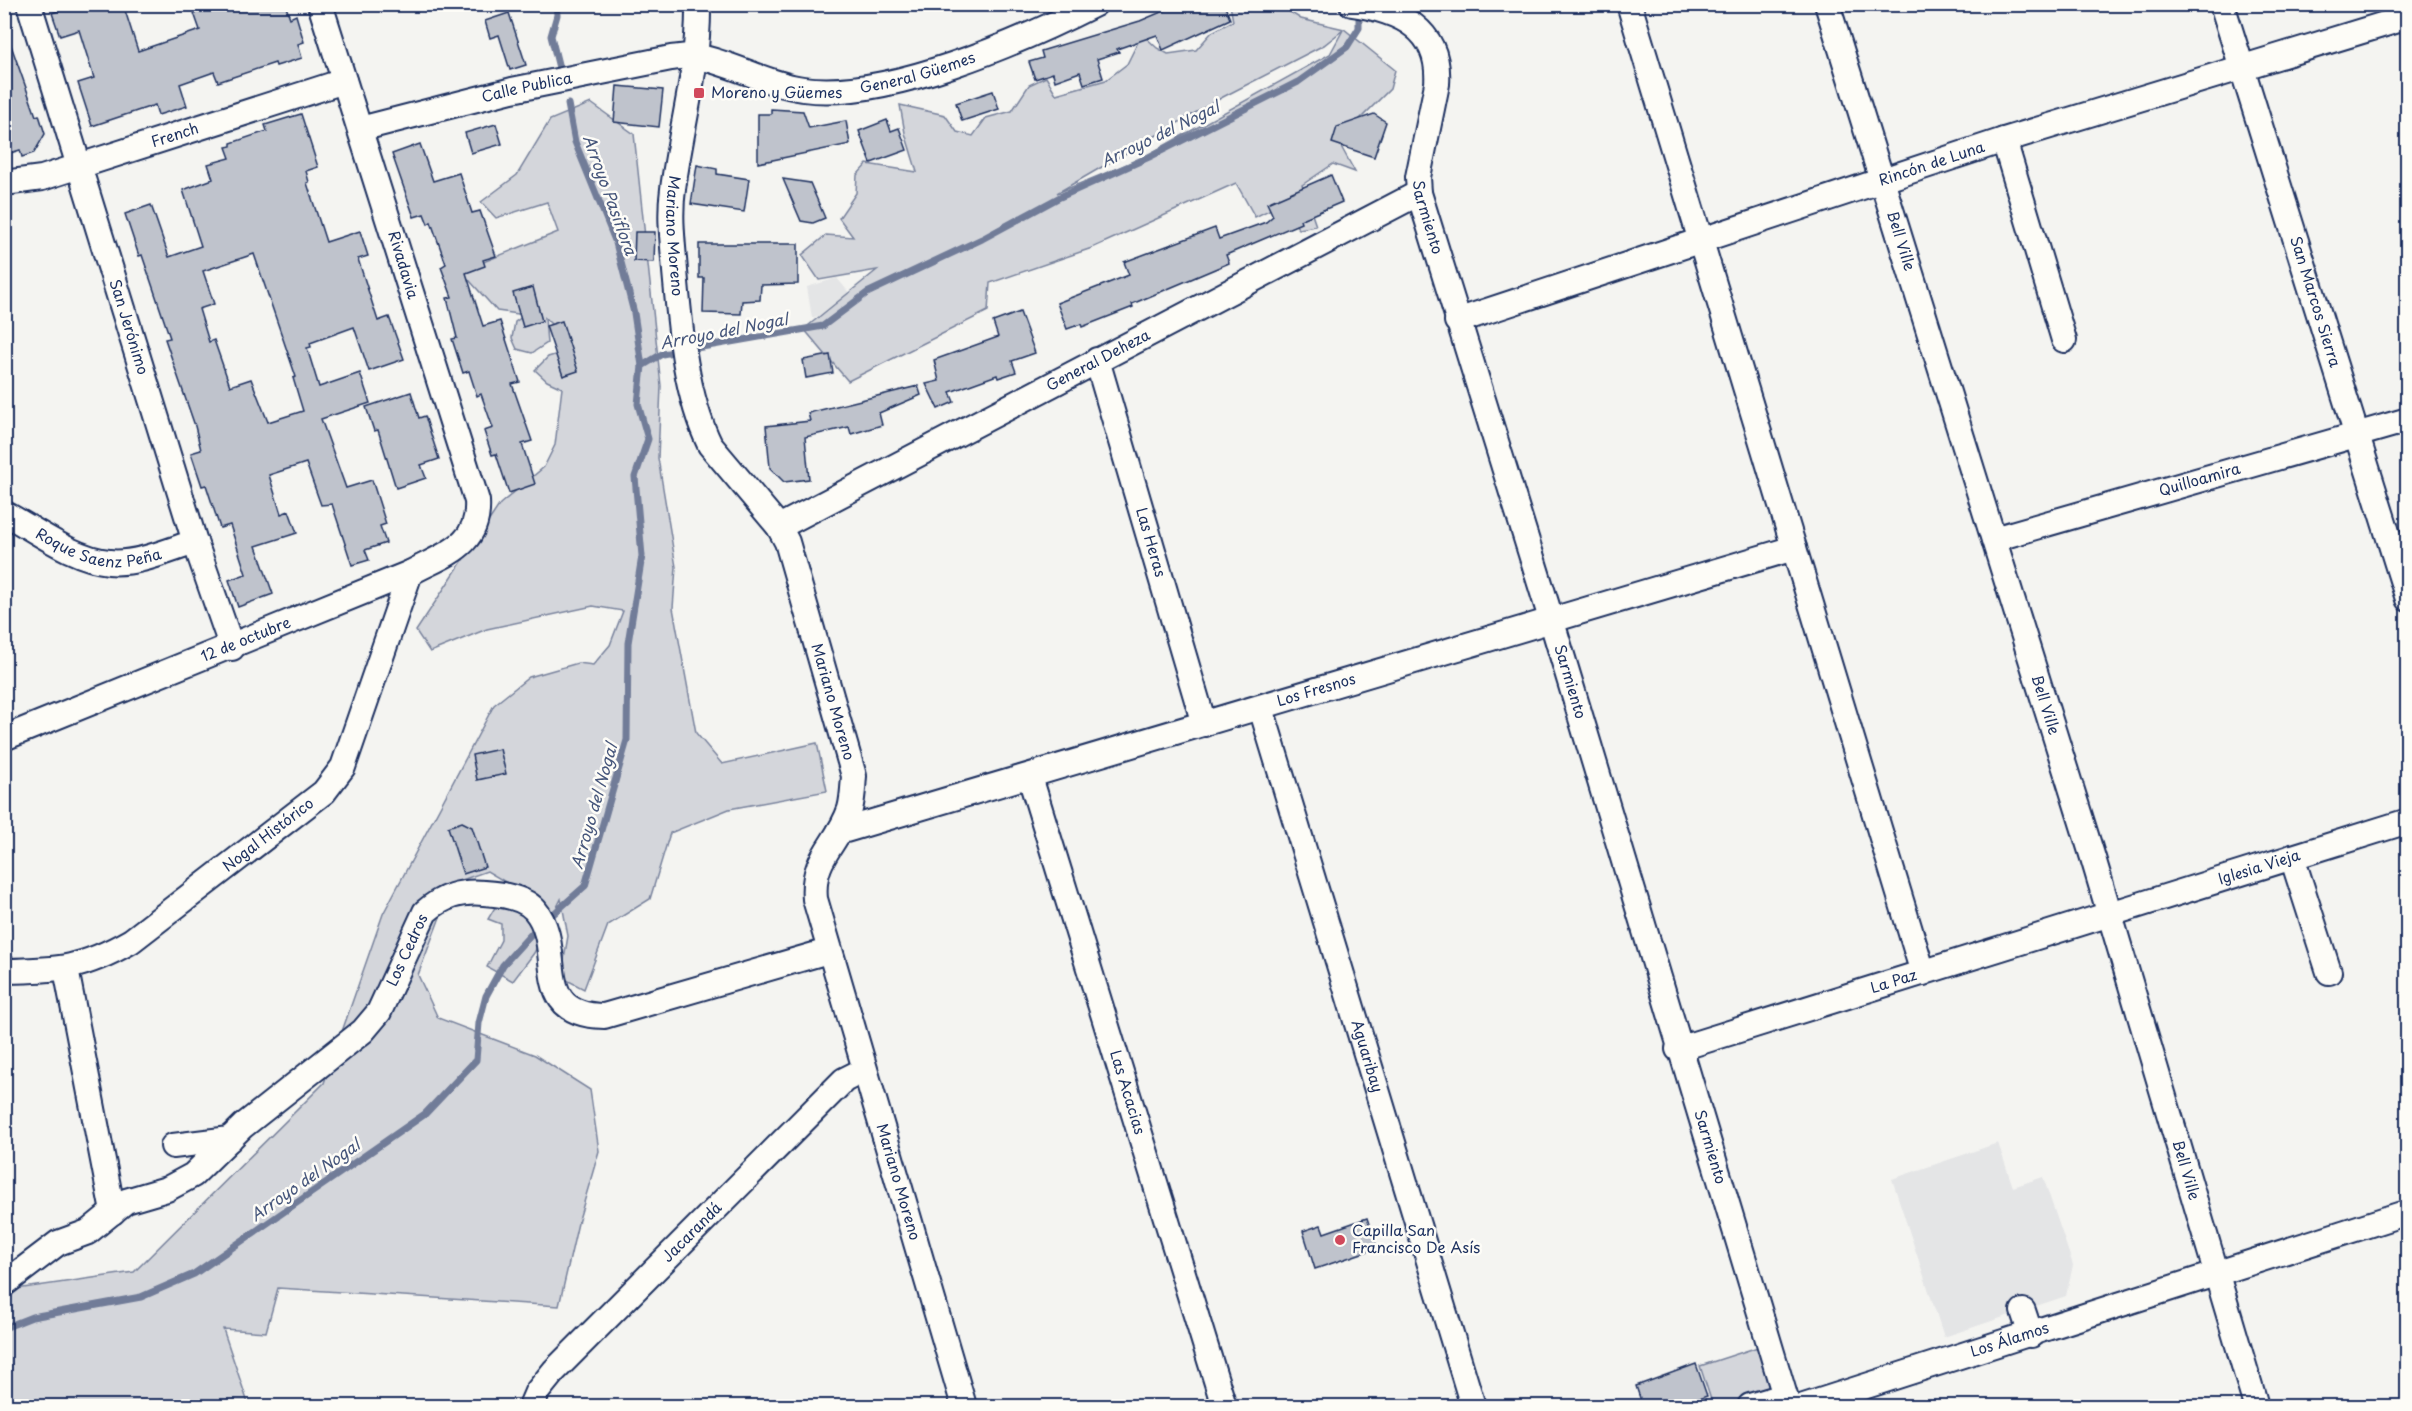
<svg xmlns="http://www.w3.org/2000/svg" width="2412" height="1411" viewBox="0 0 2412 1411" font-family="'Playpen Sans',sans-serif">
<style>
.built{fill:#e4e5e6}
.green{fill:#d4d6db;stroke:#78829c;stroke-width:1.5;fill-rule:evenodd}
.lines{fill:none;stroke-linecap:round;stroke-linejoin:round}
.stream{stroke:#717c98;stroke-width:7}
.building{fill:#bfc3cc;stroke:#1b2f5e;stroke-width:1.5;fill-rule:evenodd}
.minor-casing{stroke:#1b2f5e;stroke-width:28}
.minor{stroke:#fdfcf7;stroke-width:24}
.poi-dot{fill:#d1495b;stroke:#fdfcf7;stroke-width:2}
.labels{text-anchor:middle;stroke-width:5;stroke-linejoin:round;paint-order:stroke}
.street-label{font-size:15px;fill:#1b2f5e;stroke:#fdfcf7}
.poi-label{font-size:15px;fill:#1b2f5e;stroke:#fdfcf7;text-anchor:start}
.water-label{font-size:16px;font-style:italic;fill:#46567b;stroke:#fdfcf7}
</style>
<rect width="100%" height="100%" fill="#f4f4f1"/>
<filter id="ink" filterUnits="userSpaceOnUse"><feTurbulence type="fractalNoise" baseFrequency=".0167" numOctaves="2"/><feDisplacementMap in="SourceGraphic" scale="12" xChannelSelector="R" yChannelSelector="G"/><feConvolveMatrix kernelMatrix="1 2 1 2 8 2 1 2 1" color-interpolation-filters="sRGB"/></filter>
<g filter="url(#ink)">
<!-- built -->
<g class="built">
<polygon points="837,278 855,300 841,309 812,318 807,287"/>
<polygon points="1998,1143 2013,1187 2043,1177 2073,1265 2066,1296 1944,1337 1892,1179"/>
</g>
<!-- green -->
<g class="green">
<path d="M1230,5H1279L1301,19L1344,29L1395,70L1390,89L1338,141L1355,172L1333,164L1302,185L1316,226L1299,229L1279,205L1255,217L1236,183L1092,248L990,283L988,311L848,381L804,329L877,270L819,280L802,255L826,235L853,237L839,218L856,193L857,175L867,164L917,172L905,133L900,105L945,115L957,132L973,136L986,118L1012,111L1029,85L1046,77L1056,94L1106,80L1127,64L1142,34L1157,48L1168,54L1196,50L1212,32L1233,21ZM1343,30L1330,54L1142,158L1057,193L1221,98L1324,45Z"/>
<polygon points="591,103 634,134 661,386 658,458 676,567 673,608 696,733 722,764 817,743 827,791 729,809 670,833 650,899 608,925 584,989 561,977 568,936 561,899 534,953 513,981 487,967 501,940 501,924 488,919 509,884 487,871 453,883 418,975 438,1018 535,1055 590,1090 599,1151 578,1223 559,1306 278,1288 266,1332 223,1329 249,1406 5,1406 4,1282 10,1290 134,1272 324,1083 383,914 494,705 529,677 578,663 593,665 610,645 623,611 593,606 487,629 430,652 416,631 500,504 544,467 555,445 562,388 547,381 535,370 548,357 558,354 559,332 545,318 547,343 532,353 517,349 512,338 515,322 525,315 497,311 461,271 558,232 547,202 496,218 481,202 517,175 550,120"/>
<polygon points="1758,1347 1773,1395 1735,1406 1713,1406 1700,1366"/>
</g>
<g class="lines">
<!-- stream -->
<g class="stream">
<polyline points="556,4 557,15 551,36 559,68"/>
<polyline points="568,104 575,142 616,243 634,313 642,366"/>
<polyline points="4,1328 32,1317 141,1297 194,1274 425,1114 476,1060 479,1023 486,996 503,965 533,932 585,886 627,740 628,643 642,556 635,477 648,439 638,404 642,366 662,354 823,326 867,293 982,239 1060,197 1149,157 1298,82 1347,47 1359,28 1359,10"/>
</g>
</g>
<!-- building -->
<g class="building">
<polygon points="77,4 123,4 138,51 200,30 194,13 218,4 285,4 290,18 296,15 304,42 298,44 302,58 276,66 275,63 218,82 214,72 180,84 187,106 158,115 155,105 92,126 78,83 94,78 79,30 60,36 52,13"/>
<polygon points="1180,4 1224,4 1230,19 1163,50 1157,35 1117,49 1119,52 1097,59 1103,78 1084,84 1080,72 1055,81 1053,73 1035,79 1029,62 1043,58 1041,51 1140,21"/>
<polygon points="509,13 526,65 510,70 499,35 490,38 485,21"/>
<polygon points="7,34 36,116 39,115 45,134 34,153 22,157 20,150 4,155 4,35"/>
<polygon points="617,86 663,90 659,127 614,122"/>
<polygon points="993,91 999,109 962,121 956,103"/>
<polygon points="771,109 803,111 809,128 846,121 850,144 758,163 758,114 771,114"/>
<path d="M301,114L318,167L306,171L309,182L307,183L326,242L360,231L368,256L358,259L378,321L389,317L404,359L369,371L354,327L310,343L311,347L307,348L319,387L360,373L370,403L321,419L346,488L372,480L386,524L380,526L386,543L365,550L369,560L352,565L332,504L321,505L306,463L269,475L281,514L289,511L297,533L256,546L273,594L238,607L229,580L246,574L230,525L220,528L206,485L202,486L191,453L201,450L195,426L165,339L170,338L142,255L139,256L125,214L151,205L169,257L201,246L183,190L213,179L208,164L230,158L226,147L231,146V143L267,131L265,125ZM254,254L296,377L293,378L303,411L268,422L251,379L230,386L214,340L209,342L199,309L214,304L203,271Z"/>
<polygon points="1374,114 1386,122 1374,157 1332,143 1337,127"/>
<polygon points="887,120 891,131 899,128 907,150 871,163 859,131"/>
<polygon points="496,124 502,144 471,153 465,133"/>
<polygon points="420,144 433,181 459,173 472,213 480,211 496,256 483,260 485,266 466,273 483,326 500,321 520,382 512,384 532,441 522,444 535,484 509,493 496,454 492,455 484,431 493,428 481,394 477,396 469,371 463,373 452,339 457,338 447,298 452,297 441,267 446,264 431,222 428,224 424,214 414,217 392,154"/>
<polygon points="697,165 717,169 717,174 749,179 744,212 691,204"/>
<polygon points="1331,175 1342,202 1300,220 1301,223 1226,255 1229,263 1132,304 1133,307 1082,327 1081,324 1067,329 1057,303 1129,275 1124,262 1215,228 1219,239 1266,222 1273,216 1267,203"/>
<polygon points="783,179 810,183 825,218 813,223 801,221"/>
<polygon points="635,232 655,232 654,262 634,261"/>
<polygon points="699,244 798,244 798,284 761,285 760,300 742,301 741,314 703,313 704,278 699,278"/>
<polygon points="533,287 542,321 523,327 513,293"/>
<polygon points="1020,312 1035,353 1012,361 1016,372 998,378 997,375 950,392 954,402 938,409 926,384 939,381 934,360 998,337 993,322"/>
<polygon points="562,321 578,371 563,376 546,326"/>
<polygon points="830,355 833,373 806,378 803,360"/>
<polygon points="918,386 921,395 879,413 882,425 851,434 849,427 805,437 809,479 784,482 770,468 766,426 810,421 808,413"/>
<polygon points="411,392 419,418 425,416 439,459 421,465 426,478 396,488 378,430 374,431 366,407"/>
<polygon points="500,749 506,774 477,780 472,755"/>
<polygon points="462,822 472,827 485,867 463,874 448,827"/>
<polygon points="1367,1218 1377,1248 1315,1269 1303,1231 1321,1225 1324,1233"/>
<polygon points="1696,1364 1707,1396 1674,1407 1643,1407 1636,1386"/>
</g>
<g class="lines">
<!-- minor casing -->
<g class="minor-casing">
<g id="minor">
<path id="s1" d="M29,4L195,542L232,648"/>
<path id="s2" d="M698,4C699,68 681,127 673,189C669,217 673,244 675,271C680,327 685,394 710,445L779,527L787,542L854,776C853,787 853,798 850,809C838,845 811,857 815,899L964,1406"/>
<path id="s3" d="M1352,4C1400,11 1441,29 1437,84L1418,177L1419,193L1552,622L1788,1406"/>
<polyline points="1629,4 1923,973"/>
<path id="s4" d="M1827,4L2093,858L2256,1406"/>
<path id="s5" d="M2222,4L2408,599"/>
<path id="s6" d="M360,129L512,90L671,58C680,57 690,55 699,57C734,64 767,84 803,89C885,101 1022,41 1095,4"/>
<polyline points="2004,140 2064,340"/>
<path id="s7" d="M4,183L42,178L344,81"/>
<path id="s8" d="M1457,321L2004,140L2408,17"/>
<path id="s9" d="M1097,360L1204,724"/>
<path id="s10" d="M4,513C36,530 73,559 109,562C137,565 169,550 195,542"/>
<path id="s11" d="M779,527L1419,193"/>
<path id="s12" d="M1994,539L2408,420"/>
<path id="s13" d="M1261,708L1473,1406"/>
<path id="s14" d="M4,738L410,573C444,554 480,547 477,501L320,4"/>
<path id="s15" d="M1030,777L1224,1406"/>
<path id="s16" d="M839,832L1794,548"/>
<polyline points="2292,857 2329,972"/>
<polyline points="66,969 113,1212"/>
<path id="s17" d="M4,971C60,970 82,969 131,941L324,792L343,767L410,573"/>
<path id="s18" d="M1678,1049L2408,821"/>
<polyline points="173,1146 230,1139"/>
<path id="s19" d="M4,1284L58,1243L88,1232L126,1201L167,1189L193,1175L243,1126L363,1031L379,1012L425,912C443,896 460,891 484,893C500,894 524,897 535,910C567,948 528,1015 604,1016L828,951"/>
<polyline points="2023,1311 2031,1335"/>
<path id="s20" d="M531,1406L537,1392L554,1371L844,1080L864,1070"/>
<polyline points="1750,1406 1784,1396"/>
<path id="s21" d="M1804,1406L2408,1212"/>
</g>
</g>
<!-- minor -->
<use href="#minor" class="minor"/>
</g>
</g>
<!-- markers -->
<g class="poi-dot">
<rect x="693" y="87" width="12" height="12" rx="3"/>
<circle cx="1340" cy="1240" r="6"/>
</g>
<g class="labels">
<!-- street labels -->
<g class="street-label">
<text dy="5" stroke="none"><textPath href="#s6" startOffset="573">General Güemes</textPath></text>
<text dy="5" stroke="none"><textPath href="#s6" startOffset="172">Calle Publica</textPath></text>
<text dy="5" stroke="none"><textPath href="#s7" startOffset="178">French</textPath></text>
<text dy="5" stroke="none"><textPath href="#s8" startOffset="500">Rincón de Luna</textPath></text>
<text dy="5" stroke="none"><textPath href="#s3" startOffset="268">Sarmiento</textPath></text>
<text dy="5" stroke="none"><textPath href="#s2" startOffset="234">Mariano Moreno</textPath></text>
<text dy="5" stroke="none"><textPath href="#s4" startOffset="248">Bell Ville</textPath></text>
<text transform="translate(403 265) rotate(73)" y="5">Rivadavia</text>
<text dy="5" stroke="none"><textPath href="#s5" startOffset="312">San Marcos Sierra</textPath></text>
<text dy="5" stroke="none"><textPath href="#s1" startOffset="338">San Jerónimo</textPath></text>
<text dy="5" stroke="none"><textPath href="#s11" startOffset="360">General Deheza</textPath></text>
<text dy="5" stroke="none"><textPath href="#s12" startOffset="214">Quilloamira</textPath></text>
<text dy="5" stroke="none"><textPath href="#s10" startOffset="104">Roque Saenz Peña</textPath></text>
<text dy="5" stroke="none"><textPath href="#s9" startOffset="190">Las Heras</textPath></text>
<text dy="5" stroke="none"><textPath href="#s14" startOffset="261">12 de octubre</textPath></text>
<text dy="5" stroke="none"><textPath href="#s3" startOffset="754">Sarmiento</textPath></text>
<text dy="5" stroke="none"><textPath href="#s16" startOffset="498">Los Fresnos</textPath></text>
<text dy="5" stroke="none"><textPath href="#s2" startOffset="738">Mariano Moreno</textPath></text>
<text dy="5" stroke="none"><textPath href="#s4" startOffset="734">Bell Ville</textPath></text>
<text dy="5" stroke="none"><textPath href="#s17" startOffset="306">Nogal Histórico</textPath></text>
<text dy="5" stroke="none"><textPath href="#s18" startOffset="609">Iglesia Vieja</textPath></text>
<text dy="5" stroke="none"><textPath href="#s19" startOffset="537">Los Cedros</textPath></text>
<text dy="5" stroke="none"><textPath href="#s18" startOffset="226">La Paz</textPath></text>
<text dy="5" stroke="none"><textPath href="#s13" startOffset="364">Aguaribay</textPath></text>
<text dy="5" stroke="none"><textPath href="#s15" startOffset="330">Las Acacias</textPath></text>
<text dy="5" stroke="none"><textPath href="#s3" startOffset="1240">Sarmiento</textPath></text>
<text dy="5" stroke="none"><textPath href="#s4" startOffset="1220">Bell Ville</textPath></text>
<text dy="5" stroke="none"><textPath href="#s2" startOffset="1242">Mariano Moreno</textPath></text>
<text dy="5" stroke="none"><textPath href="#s20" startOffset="238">Jacarandá</textPath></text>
<text dy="5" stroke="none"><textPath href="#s21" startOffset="216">Los Álamos</textPath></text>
</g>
<!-- poi labels -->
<g class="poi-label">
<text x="711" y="98">Moreno y Güemes</text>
<text x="1352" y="1236">Capilla San<tspan x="1352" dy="17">Francisco De Asís</tspan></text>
</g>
<!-- water labels -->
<g class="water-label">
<text transform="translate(1160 134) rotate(-26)" y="6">Arroyo del Nogal</text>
<text transform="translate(610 195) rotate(70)" y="6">Arroyo Pasiflora</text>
<text transform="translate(724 331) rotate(-11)" y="6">Arroyo del Nogal</text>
<text transform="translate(594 806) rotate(-74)" y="6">Arroyo del Nogal</text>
<text transform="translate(305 1180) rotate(-35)" y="6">Arroyo del Nogal</text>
</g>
</g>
<!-- margin -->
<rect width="2412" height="1411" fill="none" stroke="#fdfcf7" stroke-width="24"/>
<rect x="12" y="12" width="2388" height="1387" fill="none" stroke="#1b2f5e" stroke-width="2" filter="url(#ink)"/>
</svg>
